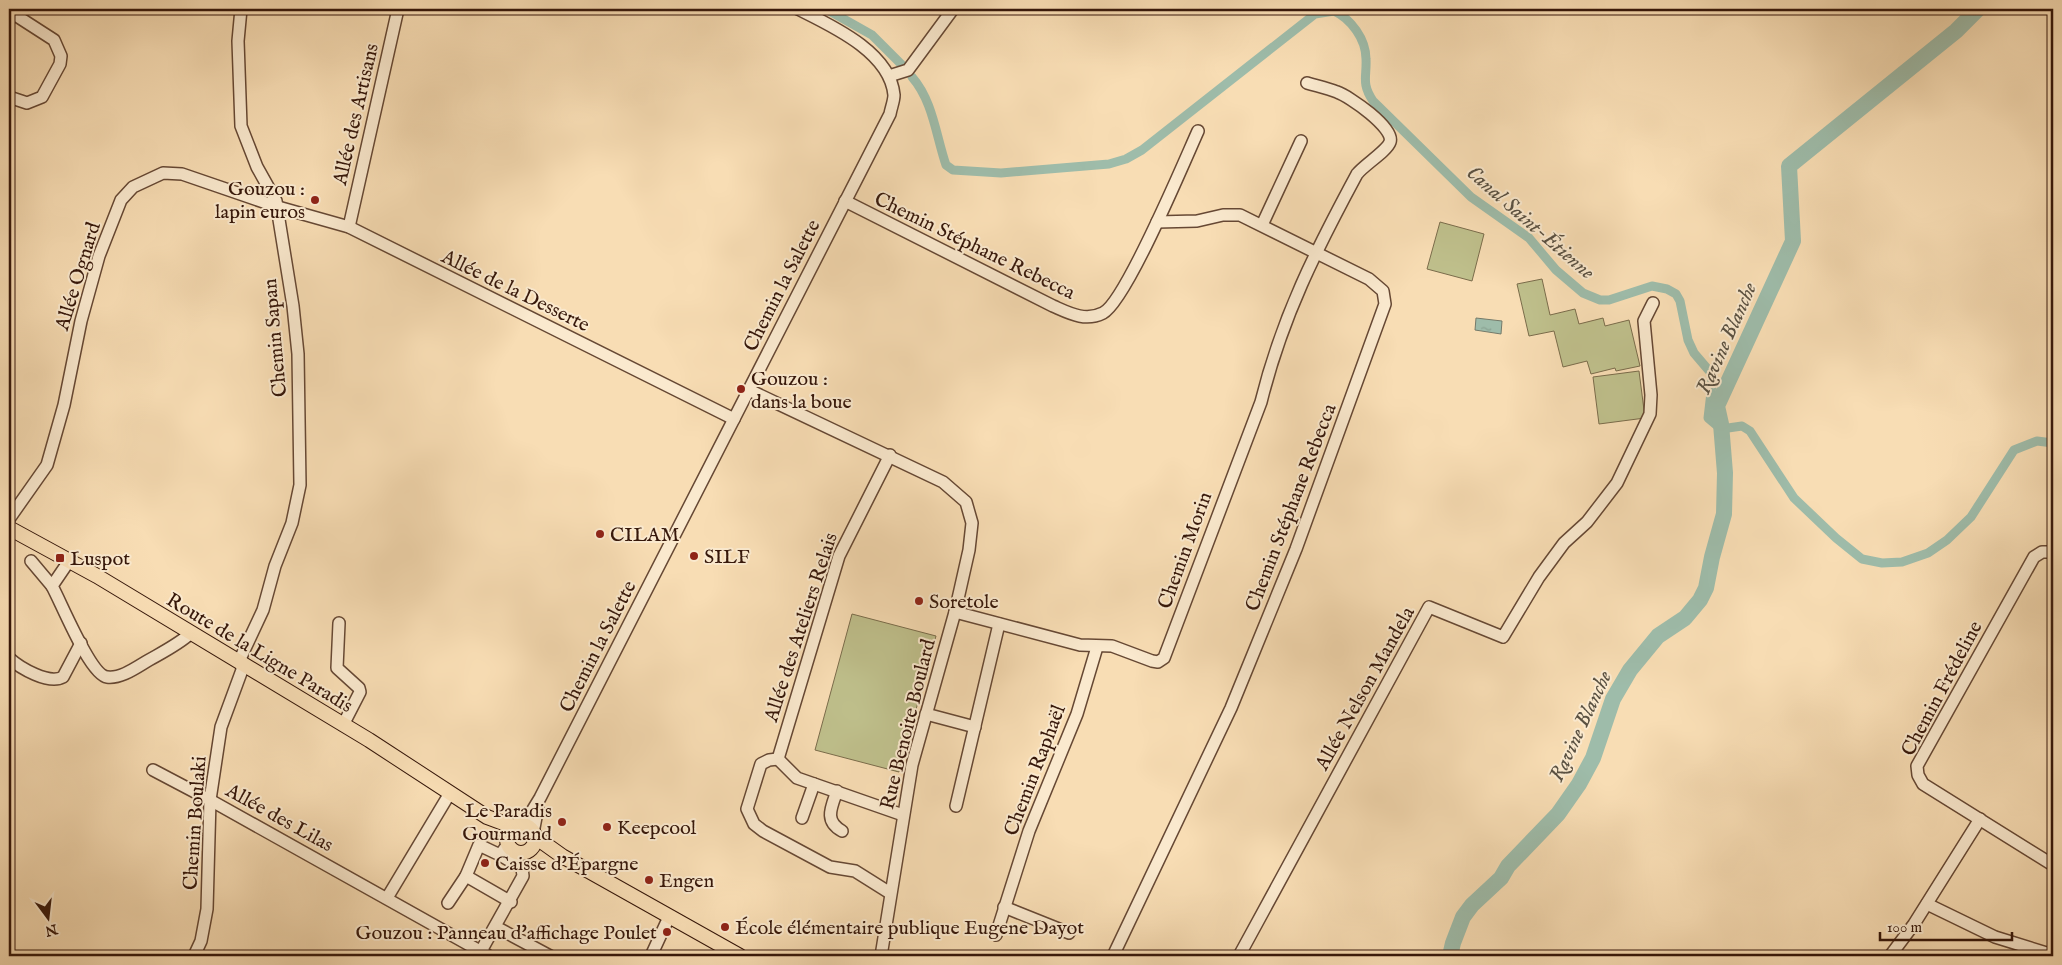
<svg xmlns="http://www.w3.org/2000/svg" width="2062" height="965" viewBox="0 0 2062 965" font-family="'IM FELL English',serif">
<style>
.grass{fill:#bfc08c;stroke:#7a6c4b}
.water{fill:url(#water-ripples);stroke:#747a6a}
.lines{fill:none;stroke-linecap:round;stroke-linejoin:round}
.canal{stroke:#9ebcaa;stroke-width:9}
.river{stroke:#9ebcaa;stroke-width:16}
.minor-casing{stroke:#664834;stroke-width:14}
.major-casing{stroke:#36170a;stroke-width:16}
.minor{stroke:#fae9ce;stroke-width:11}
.major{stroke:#f8ddb4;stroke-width:14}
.poi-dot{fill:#8f2418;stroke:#fae9ce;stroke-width:2}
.labels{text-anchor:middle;stroke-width:4;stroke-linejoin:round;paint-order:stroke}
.street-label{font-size:20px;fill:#36170a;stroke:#fae9ce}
.poi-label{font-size:20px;fill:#36170a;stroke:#fae9ce;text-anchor:start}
.water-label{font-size:21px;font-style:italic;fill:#5a5142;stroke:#fae9ce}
</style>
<defs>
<pattern id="water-ripples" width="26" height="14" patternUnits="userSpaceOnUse" patternTransform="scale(1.25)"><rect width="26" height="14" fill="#9ebcaa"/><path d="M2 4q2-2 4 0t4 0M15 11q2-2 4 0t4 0" fill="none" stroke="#89a191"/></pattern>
</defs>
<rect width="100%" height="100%" fill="#f8ddb4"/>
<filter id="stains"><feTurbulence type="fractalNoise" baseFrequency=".004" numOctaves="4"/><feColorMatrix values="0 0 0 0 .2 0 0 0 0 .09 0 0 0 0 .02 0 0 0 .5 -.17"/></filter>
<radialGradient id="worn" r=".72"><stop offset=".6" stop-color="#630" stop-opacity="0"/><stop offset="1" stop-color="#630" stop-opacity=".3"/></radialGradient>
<!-- grass -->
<g class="grass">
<polygon points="1440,222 1484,234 1472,281 1427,269"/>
<polygon points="1542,279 1550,315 1575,309 1579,324 1603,318 1605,326 1629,320 1640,366 1616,371 1615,368 1591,374 1587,361 1563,367 1554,331 1529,336 1517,284"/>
<polygon points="1639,371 1645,418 1599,424 1593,377"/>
<polygon points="852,614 936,636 899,772 815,750"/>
</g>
<!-- water -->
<polygon class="water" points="1476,318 1502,321 1501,334 1475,330"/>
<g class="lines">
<!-- canal -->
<g class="canal">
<polyline points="826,9 872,35 905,68"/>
<path d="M912,77C933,101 936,136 946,165L953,170L1001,173L1109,164L1126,159L1142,150L1315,14L1334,11C1351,19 1366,39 1366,59C1367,77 1361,83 1373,101L1471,197L1529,238L1556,270L1583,293L1600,300H1609L1652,286L1667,289L1676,294L1680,301L1688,340L1694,353L1711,373L1712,384L1708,418L1721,429L1742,426L1750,431L1794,498L1836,538L1862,559L1882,563L1902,562L1928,553L1947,540L1971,517L2014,450L2037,441L2053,443"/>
</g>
<!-- river -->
<polyline class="river" points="1450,956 1453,943 1463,917 1472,905 1501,878 1508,866 1558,814 1579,784 1593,758 1613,699 1630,670 1658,636 1685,618 1700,600 1706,588 1712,557 1724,514 1725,473 1721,424 1717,406 1793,241 1789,166 1956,31 1978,9"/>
<!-- minor casing -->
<g class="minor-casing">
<g id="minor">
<polyline points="9,11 54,40 61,56 60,64 42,97 27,103 9,97"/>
<polyline points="889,76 908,70 953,9"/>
<path d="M845,201L1053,306C1069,313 1085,322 1103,313C1126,301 1184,162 1198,131"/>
<polyline points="1262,225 1301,141"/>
<polyline points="349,227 398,9"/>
<polyline points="749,390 943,482 966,502 972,523 969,550 955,612 912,765 881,956"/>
<polyline points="9,519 47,465 64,405 81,321 99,256 121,200 133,187 163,173 182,174 278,207 349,227 734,419"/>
<polyline points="2053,552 2042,552 2034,557 1917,766 1918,775 1923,784 2053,865"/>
<polyline points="31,561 52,586"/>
<path d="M69,561L52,586C61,602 90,675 107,677C121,679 137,667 149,660C163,652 179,644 191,633"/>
<path d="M955,612L1080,645L1112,646L1152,661L1158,662L1164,658L1261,402C1282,317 1316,250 1357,174C1364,165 1387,151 1390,142C1395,128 1349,96 1337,92C1327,88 1317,86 1307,83"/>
<polyline points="339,623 337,668 359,688 360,692 343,725"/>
<path d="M9,658C20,668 49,685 63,677L81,643"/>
<polyline points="926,714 975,727"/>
<polyline points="778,759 839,556 890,455"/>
<polyline points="778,759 769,760 761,764 747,809 754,824 763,831 830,867 855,871 890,893"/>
<polyline points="778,759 797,778 903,815"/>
<polyline points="153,770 210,800 489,956"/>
<path d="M837,791C831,808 824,821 842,831"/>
<polyline points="956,806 999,624"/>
<polyline points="802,818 814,784"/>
<path d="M517,825L529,816L540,798L890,114C891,108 894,101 894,95C890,52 832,26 798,9"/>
<polyline points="533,833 538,807"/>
<polyline points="500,855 479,845 466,876 511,902"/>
<polyline points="387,898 450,793"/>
<polyline points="448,903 466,876"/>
<polyline points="1927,904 1995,937 2053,955"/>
<polyline points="1004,907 1069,933"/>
<polyline points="496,927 550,956"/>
<polyline points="996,935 1029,831 1077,714 1097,647"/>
<polyline points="481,951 523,876 522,868 500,855 508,844"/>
<polyline points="194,956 201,941 207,909 210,800 221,727 242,670 241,657 263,610 275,566 292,523 300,485 298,354 293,306 276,201 257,167 241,126 238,41 241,9"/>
<polyline points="651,956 669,917"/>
<polyline points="1113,956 1231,708 1296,549 1385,304 1383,291 1369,279 1240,215 1223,215 1197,221 1157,222"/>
<polyline points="1239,956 1429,607 1503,637 1539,577 1564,543 1587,522 1617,483 1650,414 1651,395 1644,321 1653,303"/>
<polyline points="1890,956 1914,924 1980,819"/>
</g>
</g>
<!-- major casing -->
<g class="major-casing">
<g id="major">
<polyline points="9,528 97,576 369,740 487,817 514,827"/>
<circle cx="521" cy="839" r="14"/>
<polyline points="534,836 562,856 740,956"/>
</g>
</g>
<!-- minor -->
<use href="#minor" class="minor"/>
<!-- major -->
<use href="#major" class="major"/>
</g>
<!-- markers -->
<g class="poi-dot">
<circle cx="315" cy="200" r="5"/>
<circle cx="741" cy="389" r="5"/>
<circle cx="600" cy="534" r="5"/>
<circle cx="694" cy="556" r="5"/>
<rect x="55" y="553" width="10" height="10" rx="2.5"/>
<circle cx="919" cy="601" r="5"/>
<circle cx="562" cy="822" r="5"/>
<circle cx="607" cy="827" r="5"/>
<circle cx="485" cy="863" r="5"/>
<circle cx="649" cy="880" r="5"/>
<circle cx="725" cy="927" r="5"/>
<circle cx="667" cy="932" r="5"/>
</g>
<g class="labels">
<!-- street labels -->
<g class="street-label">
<text transform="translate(355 114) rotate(-77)" y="7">Allée des Artisans</text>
<text transform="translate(975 245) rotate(26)" y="7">Chemin Stéphane Rebecca</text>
<text transform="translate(77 276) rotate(-73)" y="7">Allée Ognard</text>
<text transform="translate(781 285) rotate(-63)" y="7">Chemin la Salette</text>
<text transform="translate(516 290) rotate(26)" y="7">Allée de la Desserte</text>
<text transform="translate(274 338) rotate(-95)" y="7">Chemin Sapan</text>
<text transform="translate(1290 507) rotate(-69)" y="7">Chemin Stéphane Rebecca</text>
<text transform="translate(1184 550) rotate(-70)" y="7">Chemin Morin</text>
<text transform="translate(800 627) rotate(-72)" y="7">Allée des Ateliers Relais</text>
<text transform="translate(597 646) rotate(-63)" y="7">Chemin la Salette</text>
<text transform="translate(260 652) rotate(31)" y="7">Route de la Ligne Paradis</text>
<text transform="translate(1364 688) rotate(-61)" y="7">Allée Nelson Mandela</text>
<text transform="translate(1941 688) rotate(-62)" y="7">Chemin Frédeline</text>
<text transform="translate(907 724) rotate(-76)" y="7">Rue Benoite Boulard</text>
<text transform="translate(1034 770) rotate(-69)" y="7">Chemin Raphaël</text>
<text transform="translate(280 817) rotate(29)" y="7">Allée des Lilas</text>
<text transform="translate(194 823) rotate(-86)" y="7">Chemin Boulaki</text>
</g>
<!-- poi labels -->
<g class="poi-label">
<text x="305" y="195" text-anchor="end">Gouzou :<tspan x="305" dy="23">lapin euros</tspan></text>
<text x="751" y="385">Gouzou :<tspan x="751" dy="23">dans la boue</tspan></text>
<text x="610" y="541">CILAM</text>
<text x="704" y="563">SILF</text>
<text x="70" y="565">Luspot</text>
<text x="929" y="608">Soretole</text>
<text x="552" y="817" text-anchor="end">Le Paradis<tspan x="552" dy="23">Gourmand</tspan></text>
<text x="617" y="834">Keepcool</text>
<text x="495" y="870">Caisse d'Épargne</text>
<text x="659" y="887">Engen</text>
<text x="735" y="934">École élémentaire publique Eugene Dayot</text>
<text x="657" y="939" text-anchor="end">Gouzou : Panneau d'affichage Poulet</text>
</g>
<!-- water labels -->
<g class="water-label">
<text transform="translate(1531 222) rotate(41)" y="7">Canal Saint-Étienne</text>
<text transform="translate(1726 338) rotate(-66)" y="7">Ravine Blanche</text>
<text transform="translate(1580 726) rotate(-65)" y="7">Ravine Blanche</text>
</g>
</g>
<!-- margin -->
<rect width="2062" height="965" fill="none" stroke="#f8ddb4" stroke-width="30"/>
<rect x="10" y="10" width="2042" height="945" fill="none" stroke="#36170a" stroke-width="2.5"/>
<rect x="15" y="15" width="2032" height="935" fill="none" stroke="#36170a"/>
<!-- north arrow -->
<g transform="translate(48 918) rotate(165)" stroke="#fae9ce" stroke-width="4" paint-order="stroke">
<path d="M0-4L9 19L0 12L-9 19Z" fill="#36170a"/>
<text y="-8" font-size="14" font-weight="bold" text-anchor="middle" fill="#36170a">N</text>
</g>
<!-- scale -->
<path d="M1880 932v8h132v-8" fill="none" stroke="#36170a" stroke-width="2.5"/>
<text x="1887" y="932" font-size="15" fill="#36170a" stroke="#fae9ce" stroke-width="4" paint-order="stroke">100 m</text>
<rect width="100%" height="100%" filter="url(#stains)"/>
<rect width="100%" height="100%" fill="url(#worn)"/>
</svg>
